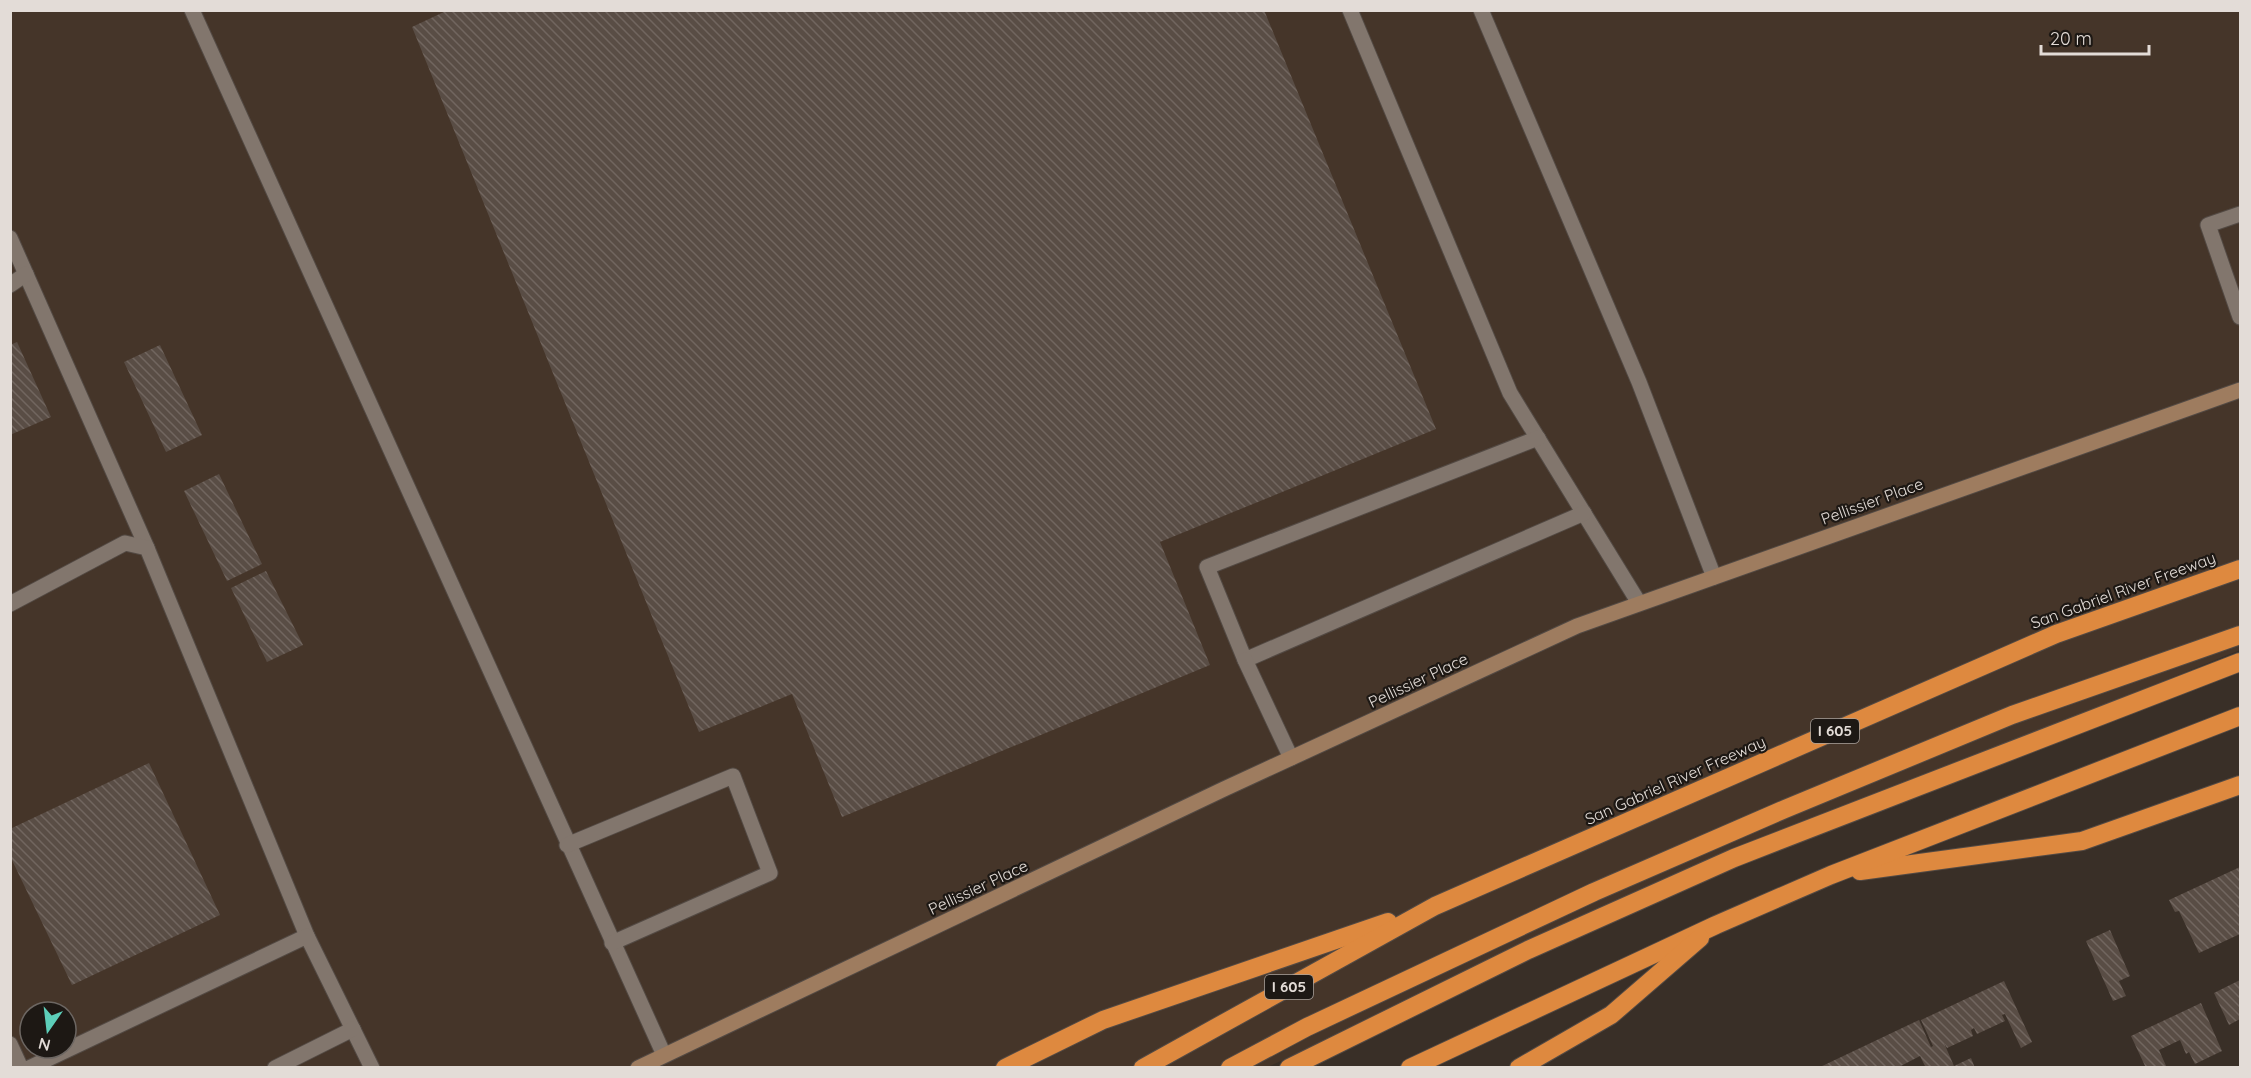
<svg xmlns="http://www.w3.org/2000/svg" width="2251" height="1078" viewBox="0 0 2251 1078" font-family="Quicksand,sans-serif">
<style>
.built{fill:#453529;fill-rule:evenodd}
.building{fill:url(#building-back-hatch)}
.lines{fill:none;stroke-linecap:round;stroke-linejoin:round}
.lane-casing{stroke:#534a44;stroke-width:17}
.secondary-casing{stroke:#534a44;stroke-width:17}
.highway-casing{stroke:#534a44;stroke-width:20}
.lane{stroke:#82766d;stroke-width:15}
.secondary{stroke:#9e7c5f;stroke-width:15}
.highway{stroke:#de893f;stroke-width:18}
.labels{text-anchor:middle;stroke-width:4.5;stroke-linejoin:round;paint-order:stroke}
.shield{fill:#1d1814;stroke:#a8a19c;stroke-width:1.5}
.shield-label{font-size:15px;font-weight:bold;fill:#e3dcd7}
.street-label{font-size:16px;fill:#e3dcd7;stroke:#1d1814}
</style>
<defs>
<pattern id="building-back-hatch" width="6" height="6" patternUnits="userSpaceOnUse" patternTransform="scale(1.5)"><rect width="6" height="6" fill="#594d45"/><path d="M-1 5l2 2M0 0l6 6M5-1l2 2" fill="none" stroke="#71665f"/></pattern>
</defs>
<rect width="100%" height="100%" fill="#392f27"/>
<!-- built -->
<path class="built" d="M10,11H2240V650L1635,896L1268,1067H11ZM30,1012H66V1048H30Z"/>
<!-- building -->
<g class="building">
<polygon points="448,10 1264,10 1436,429 1160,542 1210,665 842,817 792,694 699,732 412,27"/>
<polygon points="17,342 51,417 10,435 10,345"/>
<polygon points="160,345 202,435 166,452 124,362"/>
<polygon points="219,474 262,564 227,581 184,491"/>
<polygon points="266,571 303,645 267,662 231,588"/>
<polygon points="149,763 220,915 72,985 10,856 10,829"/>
<polygon points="2240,867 2240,934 2199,953 2179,911 2175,912 2169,900"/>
<polygon points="2110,930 2130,976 2119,981 2126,996 2113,1001 2086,941"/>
<polygon points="2240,980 2240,1019 2229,1025 2214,993"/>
<polygon points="2004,981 2032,1042 2021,1048 2005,1014 2002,1015 2005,1021 1977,1034 1974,1028 1971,1030 1973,1036 1947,1048 1944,1043 1954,1066 1971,1058 1975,1068 1926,1068 1920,1056 1897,1068 1818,1068 1919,1020 1931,1047 1933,1046 1921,1020"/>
<polygon points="2201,1003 2222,1051 2195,1064 2189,1052 2186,1054 2180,1040 2159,1050 2167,1068 2146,1068 2131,1036"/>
</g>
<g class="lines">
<!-- lane casing -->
<g class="lane-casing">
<g id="lane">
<polyline points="192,10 664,1055"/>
<polyline points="1350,10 1510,393 1639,603"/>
<polyline points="1481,10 1639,382 1714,577"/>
<polyline points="2240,214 2208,225 2240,317"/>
<polyline points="10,238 147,548"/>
<polyline points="10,285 26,274"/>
<polyline points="1538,438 1207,567 1245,660 1584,513"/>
<polyline points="10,604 125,543 147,548 307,936"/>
<polyline points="1245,660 1291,758"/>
<polyline points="567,845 733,776 770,873 612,943"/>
<polyline points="10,1044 21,1068"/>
<polyline points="29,1068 307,936 372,1068"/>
<polyline points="275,1068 353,1029"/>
</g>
</g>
<!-- secondary casing -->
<g class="secondary-casing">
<polyline id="secondary" points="638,1068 1224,789 1577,626 2240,390"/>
</g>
<!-- highway casing -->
<g class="highway-casing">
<g id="highway">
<polyline points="1860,871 2082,841 2240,785"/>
<polyline points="1005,1068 1103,1020 1388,922"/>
<polyline points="1143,1068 1435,906 2056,634 2240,569"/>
<polyline points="1230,1068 1307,1027 1594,892 1785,809 2012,715 2240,635"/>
<polyline points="1289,1068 1528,950 1734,858 2240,662"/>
<polyline points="1410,1068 1716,925 1831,875 2240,716"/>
<polyline points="1519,1068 1611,1015 1700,938"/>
</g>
</g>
<!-- lane -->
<use href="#lane" class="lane"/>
<!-- secondary -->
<use href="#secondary" class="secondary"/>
<!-- highway -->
<use href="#highway" class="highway"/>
</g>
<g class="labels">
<!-- shield labels -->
<g class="shield">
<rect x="1811" y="719" width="48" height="24" rx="4.5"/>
<rect x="1265" y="975" width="48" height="24" rx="4.5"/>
</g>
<g class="shield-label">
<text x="1835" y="736">I 605</text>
<text x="1289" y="992">I 605</text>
</g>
<!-- street labels -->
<g class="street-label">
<text transform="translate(1872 501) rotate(-20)" y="6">Pellissier Place</text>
<text transform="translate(2123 590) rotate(-20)" y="6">San Gabriel River Freeway</text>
<text transform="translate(1418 680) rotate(-25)" y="6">Pellissier Place</text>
<text transform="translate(1675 780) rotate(-24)" y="6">San Gabriel River Freeway</text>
<text transform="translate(978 887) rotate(-25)" y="6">Pellissier Place</text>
</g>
</g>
<!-- border -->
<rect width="2251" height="1078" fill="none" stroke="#e3dcd7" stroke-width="24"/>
<!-- north arrow -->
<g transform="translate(48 1030) rotate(194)"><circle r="28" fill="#1d1814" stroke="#6c6662" stroke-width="1.5"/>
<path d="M0-4.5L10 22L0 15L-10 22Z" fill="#5dceb9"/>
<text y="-9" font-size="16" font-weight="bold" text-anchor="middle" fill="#e3dcd7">N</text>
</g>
<!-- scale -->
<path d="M2041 45v9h108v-9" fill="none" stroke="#e3dcd7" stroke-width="3"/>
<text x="2050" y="45" font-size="18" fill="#e3dcd7" stroke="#1d1814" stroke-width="4.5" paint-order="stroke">20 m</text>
</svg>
